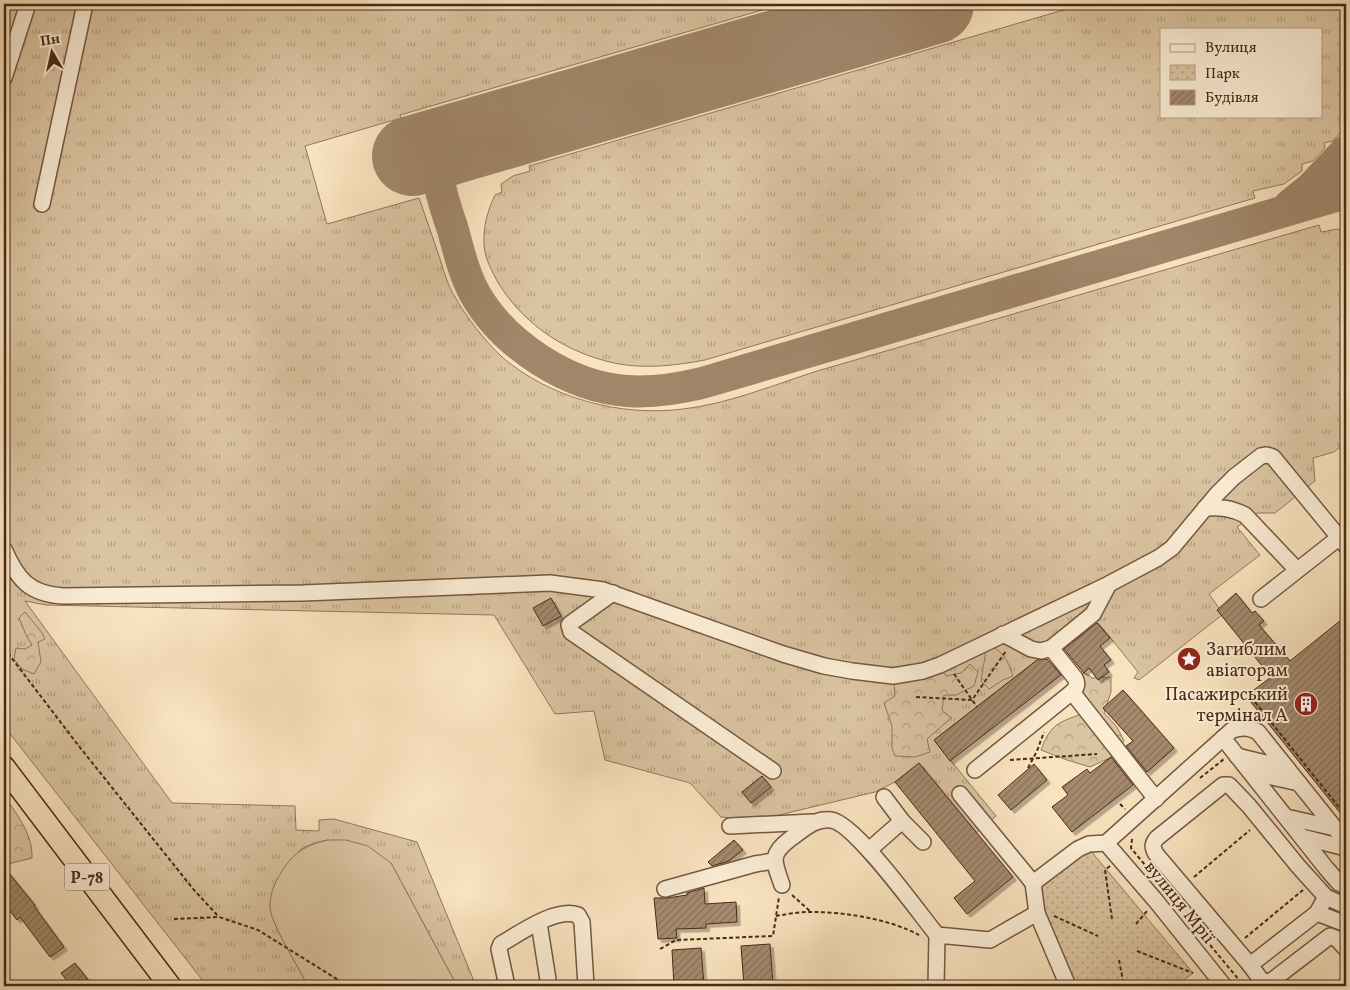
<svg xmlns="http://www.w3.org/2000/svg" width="1350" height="990" viewBox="0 0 1350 990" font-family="Vollkorn,serif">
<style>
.grass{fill:url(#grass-tufts);stroke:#92775c;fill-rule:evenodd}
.forest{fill:url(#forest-crowns);stroke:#92775c}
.park{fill:url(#park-dots);stroke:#92775c}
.pitch{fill:#dbc4a2;stroke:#92775c}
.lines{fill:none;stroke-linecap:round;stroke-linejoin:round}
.taxiway{stroke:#a1866a;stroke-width:32}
.runway{stroke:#a1866a;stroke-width:80}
.building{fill:url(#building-hatch);stroke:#492a16;filter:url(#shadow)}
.minor-casing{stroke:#755840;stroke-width:18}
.highway-casing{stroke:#492a16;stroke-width:24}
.path{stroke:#492a16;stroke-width:2;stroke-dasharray:4 2.5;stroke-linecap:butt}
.minor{stroke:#fbedd5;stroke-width:15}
.highway{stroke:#f9e3bf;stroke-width:21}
.labels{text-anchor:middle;stroke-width:4;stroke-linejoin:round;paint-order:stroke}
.shield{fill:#fbedd5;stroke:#7e644f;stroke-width:1}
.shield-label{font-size:16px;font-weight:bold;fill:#492a16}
.poi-label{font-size:18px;fill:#492a16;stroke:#fbedd5;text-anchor:start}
.street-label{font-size:18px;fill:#492a16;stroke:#fbedd5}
</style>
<defs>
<pattern id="grass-tufts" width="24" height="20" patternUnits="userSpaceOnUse" patternTransform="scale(1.25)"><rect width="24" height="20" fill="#dbc4a2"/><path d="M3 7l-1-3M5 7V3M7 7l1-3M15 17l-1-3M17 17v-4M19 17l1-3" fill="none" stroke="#b49f83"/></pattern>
<pattern id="forest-crowns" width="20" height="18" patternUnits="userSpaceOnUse" patternTransform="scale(1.25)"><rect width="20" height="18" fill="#dbc4a2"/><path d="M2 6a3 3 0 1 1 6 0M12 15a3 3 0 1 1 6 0" fill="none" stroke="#b49f83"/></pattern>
<pattern id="park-dots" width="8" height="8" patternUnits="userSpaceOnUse" patternTransform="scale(1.25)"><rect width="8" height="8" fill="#dbc4a2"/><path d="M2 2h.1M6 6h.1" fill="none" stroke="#b49f83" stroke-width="1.8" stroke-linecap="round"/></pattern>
<pattern id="building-hatch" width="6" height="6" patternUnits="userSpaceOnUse" patternTransform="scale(1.25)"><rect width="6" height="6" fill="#a58a6e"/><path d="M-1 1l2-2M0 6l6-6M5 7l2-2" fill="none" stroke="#887159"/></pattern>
<filter id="shadow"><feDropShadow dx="3.5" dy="3.5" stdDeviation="0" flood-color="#0004"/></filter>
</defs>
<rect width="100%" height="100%" fill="#f9e3bf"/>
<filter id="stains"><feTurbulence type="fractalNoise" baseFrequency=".004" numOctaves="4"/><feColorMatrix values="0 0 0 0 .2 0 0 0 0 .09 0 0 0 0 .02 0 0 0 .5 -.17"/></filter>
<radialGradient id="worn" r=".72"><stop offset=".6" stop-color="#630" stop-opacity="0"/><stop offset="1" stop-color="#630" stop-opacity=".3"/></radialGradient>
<!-- grass -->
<g class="grass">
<path d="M4,4H783L400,115L401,118L305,146L327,224L419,198C426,218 433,238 440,259C444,272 448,286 455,297C467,318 484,340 502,357C550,398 620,417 683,409C727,404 771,386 814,372L1319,225L1321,232L1337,229L1346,232V442L1334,452L1313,458L1315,481L1275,513H1257L1237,527L1260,555L1209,594L1219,608L1217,610L1222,615L1139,680L1134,678L1138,672L1096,620L1044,655L934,740L996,816L976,833L919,764L895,782L875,792L758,820L721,817L690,783L605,760L594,711L555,714L494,615L46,605L25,601L172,803L295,806L296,830L319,831V820L334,819L417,842L476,986H457L391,863L328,840L314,843L301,849L274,885L270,908L277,929L308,986H207L4,726Z"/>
<path d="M1084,4H1346V126L1333,141L1324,143L1325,148L1313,161L1302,164V171L1284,184L1253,191L1255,198L705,360C673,366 638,370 606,361C560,349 520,321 496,279C490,267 484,256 484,243C483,226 488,210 495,195L502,192L501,184L513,176L530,171L529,166ZM1161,29H1321V116H1161Z"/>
</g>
<!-- forest -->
<g class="forest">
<polygon points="25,612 42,633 45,639 38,642 41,662 34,674 22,669 14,659 16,648 25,649 32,645 26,635 19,618"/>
<path d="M987,644C1004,652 1007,659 1013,676L1003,680L989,689L981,681Z"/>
<polygon points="970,664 978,672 974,686 956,695 944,695 942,710 951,718 927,739 930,752 915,757 895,756 892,748 892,726 884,703 895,696 894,681 942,668 946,676 961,673"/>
<path d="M1079,673L1087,674L1092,678L1111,677V692L1104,713L1117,727L1124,741L1114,756L1090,767L1067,760L1041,750C1052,720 1061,723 1088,711L1079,689Z"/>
<path d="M4,795C17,815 33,834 32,858L4,865Z"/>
</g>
<!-- park -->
<polygon class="park" points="1090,850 1193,973 1176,986 1068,986 1038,917 1045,912 1039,885"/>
<!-- pitch -->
<path class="pitch" d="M328,840H346L368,846L391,863L457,986H308C300,970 270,922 270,907C270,891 276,880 284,868C295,851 309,844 328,840Z"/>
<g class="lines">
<!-- taxiway -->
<g class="taxiway">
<path d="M492,133C463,147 444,150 440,186C443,201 448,215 453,230C459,252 464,274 475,294C504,345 569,387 627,391C653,393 677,389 702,383L1346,193"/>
<polyline points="1290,205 1311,188 1346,151"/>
</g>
<!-- runway -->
<polyline class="runway" points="412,156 934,4"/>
</g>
<!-- building -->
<g class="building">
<polygon points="1236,593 1252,613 1255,611 1264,621 1259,625 1290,661 1346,616 1346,820 1246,696 1271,677 1217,610"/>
<polygon points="551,598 561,616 543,626 533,608"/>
<polygon points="1097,623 1110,638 1100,646 1111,660 1104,665 1109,672 1098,680 1089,668 1084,673 1064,649"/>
<polygon points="1047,659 1061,675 950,761 934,740 1037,660"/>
<polygon points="1123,690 1174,748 1147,772 1126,746 1133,741 1103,708"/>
<polygon points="1111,757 1133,785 1072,832 1052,807 1068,795 1062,787 1087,769 1090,773"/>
<polygon points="919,763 1013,877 967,914 954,898 975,881 895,782"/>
<polygon points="1034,764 1047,780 1011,810 998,795"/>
<polygon points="762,776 771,787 751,803 742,792"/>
<polygon points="734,840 743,850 729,861 712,866 708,862"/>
<polygon points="4,867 35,905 34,906 64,947 50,957 20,917 17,920 4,903"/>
<polygon points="704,888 705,904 736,902 737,922 706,924 706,928 676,929 677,938 658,939 654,898 667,898 687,895 687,893"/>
<polygon points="770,944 773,986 744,986 741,946"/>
<polygon points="701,948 704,986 674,986 672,950"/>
<polygon points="75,963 93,986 71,986 61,973"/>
</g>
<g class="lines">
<!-- minor casing -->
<g class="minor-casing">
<g id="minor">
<polyline points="4,78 28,4"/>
<polyline points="42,204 85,4"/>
<path d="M1205,508C1221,507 1231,508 1245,515L1297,570"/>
<path d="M4,549C17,579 29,594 63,596L303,593L550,583L603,590L783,654L824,666L852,671L893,676L923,671L940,665L1109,584L1158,558L1172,548L1217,494L1234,477L1261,456L1267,455L1273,457L1346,546"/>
<polyline points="613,593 571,623 569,625 571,632 773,771"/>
<polyline points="1261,599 1346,532"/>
<polyline points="1003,634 1031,649 1041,651 1051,648 1093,614 1109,584"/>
<polyline points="1072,692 1156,799"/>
<polyline points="1223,738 1326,868 1339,883 1346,886"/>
<polyline points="1237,756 1287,768"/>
<path d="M975,770L1072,692C1077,688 1078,683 1075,678L1051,648"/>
<polyline points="1250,772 1299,783"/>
<polyline points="960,794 1033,883"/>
<polyline points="1286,817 1335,828"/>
<polyline points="902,821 923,842"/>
<polyline points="730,826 813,822"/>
<polyline points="1302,837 1346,848"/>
<polyline points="1106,843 1156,901 1224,986"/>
<polyline points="869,850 902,821 884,797"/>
<path d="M782,885C774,862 769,855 790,839C803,830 814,818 831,820C855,823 919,913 937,935"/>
<polyline points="665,889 755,864 773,861"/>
<path d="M1326,897L1317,913L1250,965L1156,854C1152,847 1152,844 1157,838L1223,785H1229L1249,806L1298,866L1326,897L1346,906"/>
<polyline points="1037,913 1068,986"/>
<polyline points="1317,913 1346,924"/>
<polyline points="539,923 549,986"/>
<polyline points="1250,965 1262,981 1270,982 1330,936 1337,939 1346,949"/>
<path d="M507,986L499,949L501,944C520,933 556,907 578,915L582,922L586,986"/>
<path d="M936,986L937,935L990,940L1037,913L1033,883L1078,849L1089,844L1106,843L1232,730C1242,727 1249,727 1258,732L1346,842"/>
</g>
</g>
<!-- highway casing -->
<g class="highway-casing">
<polyline id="highway" points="4,767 170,986"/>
</g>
<!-- path -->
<g class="path">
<polyline points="4,648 78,745 194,890 219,917"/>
<polyline points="954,674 977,707"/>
<polyline points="1247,692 1346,816"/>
<polyline points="916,697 972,700 1006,651"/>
<polyline points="1010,760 1097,754"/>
<polyline points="1028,768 1037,751 1044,732"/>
<polyline points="1200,778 1224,759"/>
<polyline points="1120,804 1125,809"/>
<polyline points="1132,839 1131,848 1154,876"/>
<polyline points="1110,866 1105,870 1112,919"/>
<polyline points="1194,877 1250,830"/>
<polyline points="792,895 811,912"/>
<path d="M776,916C787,914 799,912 811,912C845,912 889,919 919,935"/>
<polyline points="1054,916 1098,936"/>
<polyline points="174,919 219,917 258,930 348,986"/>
<polyline points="1136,924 1147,911"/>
<polyline points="1245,938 1303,890"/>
<polyline points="1206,940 1244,986"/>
<polyline points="660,949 676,940 773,936 779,897"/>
<polyline points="1137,951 1193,973"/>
<polyline points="1119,960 1124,986"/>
</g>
<!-- minor -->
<use href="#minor" class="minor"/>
<!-- highway -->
<use href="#highway" class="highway"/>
</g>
<!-- icons -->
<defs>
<g id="sight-disc" transform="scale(1.25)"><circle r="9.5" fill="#8f2418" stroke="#fbedd5"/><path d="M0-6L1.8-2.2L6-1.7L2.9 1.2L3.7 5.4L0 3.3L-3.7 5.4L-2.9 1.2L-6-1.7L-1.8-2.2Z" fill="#fff"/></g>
<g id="building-disc" transform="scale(1.25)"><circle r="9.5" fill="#8f2418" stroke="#fbedd5"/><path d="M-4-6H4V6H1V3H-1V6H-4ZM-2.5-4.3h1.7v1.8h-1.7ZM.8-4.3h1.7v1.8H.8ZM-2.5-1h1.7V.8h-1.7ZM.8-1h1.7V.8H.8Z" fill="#fff"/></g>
</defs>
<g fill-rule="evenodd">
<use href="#sight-disc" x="1189" y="659"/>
<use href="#building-disc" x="1306" y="704"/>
</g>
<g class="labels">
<!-- shield labels -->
<rect class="shield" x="64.5" y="863.5" width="45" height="27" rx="4"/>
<g class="shield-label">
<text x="87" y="883">Р-78</text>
</g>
<!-- poi labels -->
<g class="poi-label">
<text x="1206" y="655">Загиблим<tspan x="1206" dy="21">авіаторам</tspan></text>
<text x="1288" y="700" text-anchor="end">Пасажирський<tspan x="1288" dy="21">термінал A</tspan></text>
</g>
<!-- street labels -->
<g class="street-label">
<text transform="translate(1180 902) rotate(51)" y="6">вулиця Мрії</text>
</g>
</g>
<!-- margin -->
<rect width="1350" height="990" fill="none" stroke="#f9e3bf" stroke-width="20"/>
<rect x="5" y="5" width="1340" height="980" fill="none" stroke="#492a16" stroke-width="2.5"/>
<rect x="10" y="10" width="1330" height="970" fill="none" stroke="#492a16"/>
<!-- legend -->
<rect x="1160" y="28" width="162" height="90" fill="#fbedd5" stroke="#b49f89"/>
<rect x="1170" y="44" width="25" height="8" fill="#fbedd5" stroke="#b49f89"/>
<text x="1205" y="52" font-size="15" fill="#492a16">Вулиця</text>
<rect x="1170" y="65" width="25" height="15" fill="url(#park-dots)" stroke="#b49f89"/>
<text x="1205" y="78" font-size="15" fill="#492a16">Парк</text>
<rect x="1170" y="90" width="25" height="15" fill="url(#building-hatch)" stroke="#b49f89"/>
<text x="1205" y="102" font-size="15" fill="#492a16">Будівля</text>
<!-- north arrow -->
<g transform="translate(52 52) rotate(351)" stroke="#fbedd5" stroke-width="4" paint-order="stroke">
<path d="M0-4L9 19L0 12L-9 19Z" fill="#492a16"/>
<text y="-8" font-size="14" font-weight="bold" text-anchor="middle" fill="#492a16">Пн</text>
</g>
<rect width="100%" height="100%" filter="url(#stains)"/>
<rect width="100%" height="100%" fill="url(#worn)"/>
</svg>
